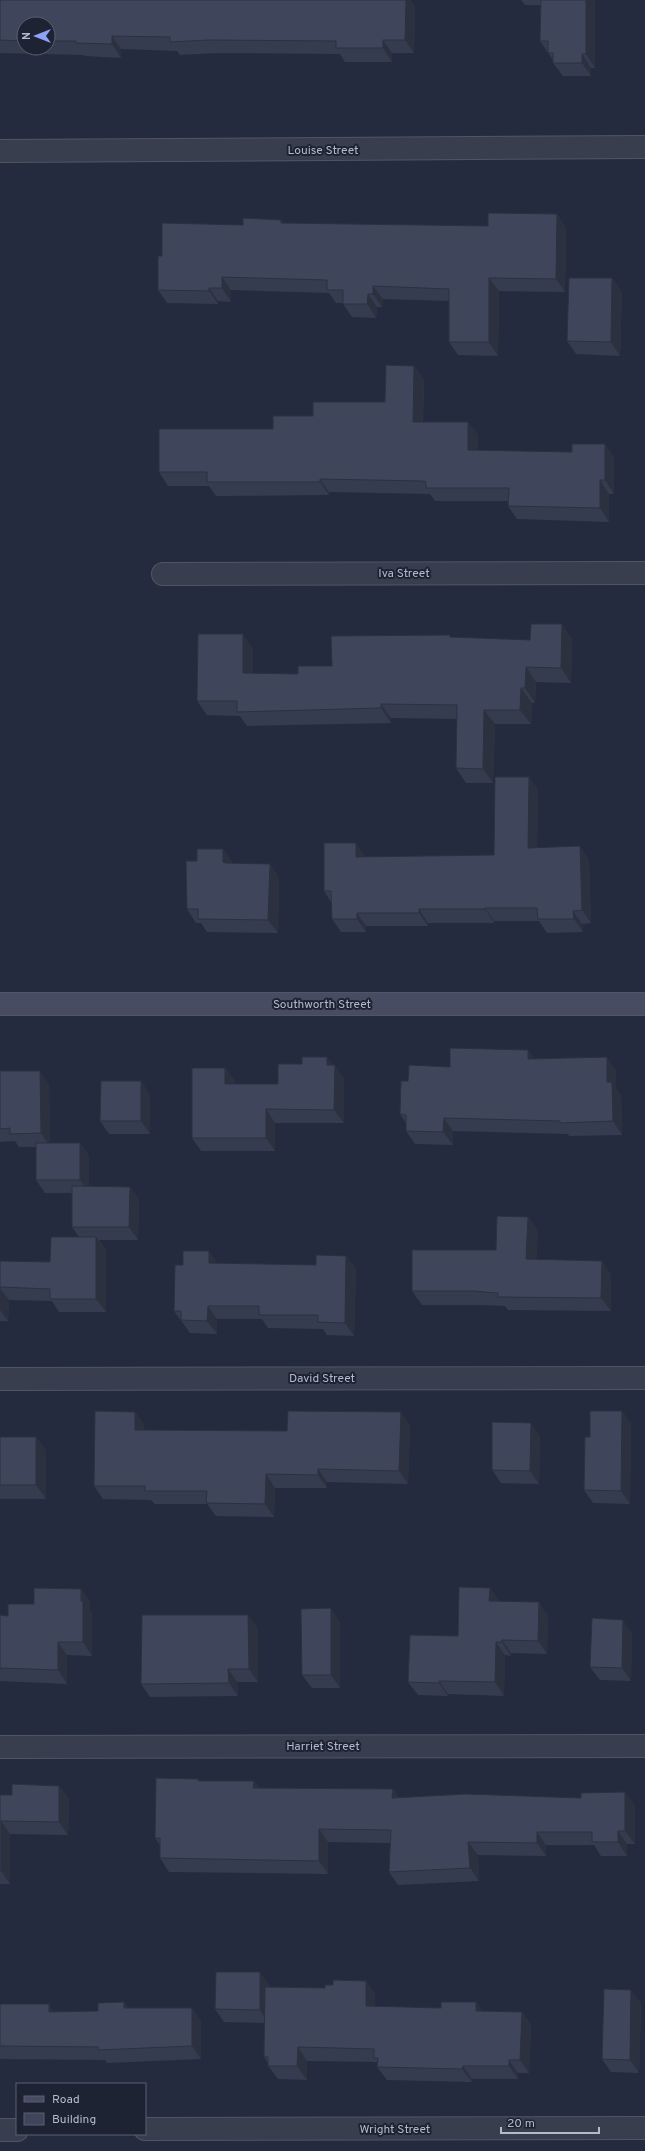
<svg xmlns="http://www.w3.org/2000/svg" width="645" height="2151" viewBox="0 0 645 2151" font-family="Overpass,sans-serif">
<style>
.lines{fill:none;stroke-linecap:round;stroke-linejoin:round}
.street-casing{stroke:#515667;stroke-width:24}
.secondary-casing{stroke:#515667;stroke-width:24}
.street{stroke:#393e4f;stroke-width:22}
.secondary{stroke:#474c62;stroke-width:22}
.wall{fill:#363c4f;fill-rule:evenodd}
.shaded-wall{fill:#2c3140}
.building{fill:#3f465c;stroke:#2c3140}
.labels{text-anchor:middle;stroke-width:4;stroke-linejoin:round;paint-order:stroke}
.street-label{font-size:12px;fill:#b5baca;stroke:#1e2334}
</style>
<rect width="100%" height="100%" fill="#252b3f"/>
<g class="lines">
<!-- street casing -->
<g class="street-casing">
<g id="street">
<polyline points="0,151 645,147"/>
<polyline points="163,574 645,573"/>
<polyline points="0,1379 645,1378"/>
<polyline points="0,1747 645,1746"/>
<polyline points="145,2129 645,2128"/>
<polyline points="0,2130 17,2130"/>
</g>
</g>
<!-- secondary casing -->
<g class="secondary-casing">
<polyline id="secondary" points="0,1004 645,1004"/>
</g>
<!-- street -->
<use href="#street" class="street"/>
<!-- secondary -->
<use href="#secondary" class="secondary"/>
</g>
<!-- wall -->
<g class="wall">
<path d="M0,0H410L415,7L414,53H392V62H345L340,54L218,53L180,55L177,51L121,49V58L85,56L84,55L0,53ZM24,24H48V48H24Z"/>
<polygon points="521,0 595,0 595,68 591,68 591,76 563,76 553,63 553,60 540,41 540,5 525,5"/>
<polygon points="557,214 566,228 565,292 499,291 498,356 458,355 449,342 449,301 383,299 382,307 377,307 376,318 352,317 343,304 343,303 336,303 329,293 231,290 231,302 218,301 218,304 167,303 158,290 162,256 243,225 281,220 283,223 488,226"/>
<polygon points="612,278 622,292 620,356 576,354 567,341"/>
<polygon points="414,366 424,379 423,422 468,422 478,435 478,450 614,457 614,494 609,494 609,522 517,519 508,506 508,501 435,501 430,494 329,492 329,495 216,496 209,486 168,486 159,472 273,429 313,416 385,402"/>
<polygon points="451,637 530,640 572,639 571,683 536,682 535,703 532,703 531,724 495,724 493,783 466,783 456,768 457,719 391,718 391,723 247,726 240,716 207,715 197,701 253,649 253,673 298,674"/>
<polygon points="529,777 538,790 537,848 589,859 591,923 582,924 583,932 547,933 539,921 494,921 494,923 428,923 428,926 366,926 366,932 341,932 332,919 331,902 324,891 365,856 365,857 494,855"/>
<polygon points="223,849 232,862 232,863 279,877 278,933 207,932 201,923 196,923 187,909 197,861"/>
<polygon points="535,1059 616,1070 616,1089 621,1095 622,1135 569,1136 568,1134 453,1131 453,1145 415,1144 406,1131 406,1123 400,1114 408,1081 450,1067"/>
<polygon points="333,1065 344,1078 344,1123 275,1123 275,1151 201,1151 192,1138 225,1068 235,1081 235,1084 278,1084"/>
<polygon points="0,1071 49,1084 50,1143 80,1143 89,1156 89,1186 130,1187 139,1200 138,1240 99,1240 106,1250 106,1312 59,1312 52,1301 9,1300 8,1321 0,1321 0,1261 50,1262 79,1237 72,1227 72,1193 45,1193 36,1180 36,1147 19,1147 15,1141 0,1142"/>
<polygon points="141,1081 150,1095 150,1134 109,1134 100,1121"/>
<polygon points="528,1217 538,1231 536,1260 611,1274 611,1311 508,1310 505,1306 483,1305 422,1305 412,1291 496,1250"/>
<polygon points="346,1256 356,1269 354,1336 327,1335 323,1329 268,1328 262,1319 217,1319 217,1334 190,1333 174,1311 183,1265 218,1263 316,1265"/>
<polygon points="622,1411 631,1424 630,1504 593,1503 584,1490 590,1437"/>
<polygon points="135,1412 144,1425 144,1430 287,1431 410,1426 408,1484 327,1482 327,1488 275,1488 274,1517 216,1516 207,1504 155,1504 151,1500 103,1499 94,1486"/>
<polygon points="540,1436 539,1484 501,1483 492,1470"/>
<polygon points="0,1437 36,1437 46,1451 46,1499 0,1499"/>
<polygon points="490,1588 499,1601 548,1616 547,1654 511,1653 511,1656 505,1655 504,1696 448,1694 448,1696 418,1695 408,1682 458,1636"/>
<polygon points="81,1589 90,1602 90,1611 92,1614 92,1656 67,1655 67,1684 0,1681 0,1615 8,1616 34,1604"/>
<polygon points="340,1622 340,1688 312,1688 302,1675"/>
<polygon points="258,1628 258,1682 237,1682 238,1696 150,1697 141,1684"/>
<polygon points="632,1633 631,1681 600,1680 590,1667"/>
<polygon points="198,1779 200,1781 254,1781 259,1788 393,1789 399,1798 635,1805 635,1844 627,1844 627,1856 601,1856 594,1845 546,1845 546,1856 478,1855 479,1881 398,1885 389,1872 390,1843 328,1842 328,1874 169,1872 160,1858 160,1845 155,1838"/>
<polygon points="59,1786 69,1799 68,1835 10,1834 10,1884 0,1884 0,1795 12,1795"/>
<polygon points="366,1981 375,1994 375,2006 441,2008 476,2002 482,2011 522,2012 531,2025 529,2073 518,2073 518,2079 472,2079 472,2082 387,2080 377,2067 377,2062 307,2061 307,2080 278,2079 268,2066 268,2063 264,2057 264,2023 224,2022 215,2009 270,1986 270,1987 325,1988 333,1985"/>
<polygon points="124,2002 128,2008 192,2008 201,2021 201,2059 107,2063 105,2060 0,2059 0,2004 54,2012 98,2011"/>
<polygon points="641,2003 639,2073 611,2072 602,2059"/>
</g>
<!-- shaded-wall -->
<g class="shaded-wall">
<polygon points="406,0 410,0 415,7 414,53 405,40"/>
<polygon points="586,0 595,0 595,68 586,54"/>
<polygon points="112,36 121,49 121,58 112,44"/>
<polygon points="383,40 392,53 392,62 383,48"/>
<polygon points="582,54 591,68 591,76 582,63"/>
<polygon points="557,214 566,228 565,292 556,279"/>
<polygon points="222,277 231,290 231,302 222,288"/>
<polygon points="489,278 499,291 498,356 489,342"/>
<polygon points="612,278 622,292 620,356 611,342"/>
<polygon points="373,286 383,299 382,307 373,294"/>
<polygon points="209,288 218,301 218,304 209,291"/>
<polygon points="368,294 377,307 376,318 367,304"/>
<polygon points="414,366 424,379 422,435 413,422"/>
<polygon points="468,422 478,435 478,463 468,450"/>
<polygon points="605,444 614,457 614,494 605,480"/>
<polygon points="320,479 329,492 329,495 320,482"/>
<polygon points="600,480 609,494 609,522 600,508"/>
<polygon points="562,624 572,639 571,683 561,668"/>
<polygon points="243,634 253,649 253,687 243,673"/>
<polygon points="526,667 536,682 535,703 525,688"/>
<polygon points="521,688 532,703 531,724 520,710"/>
<polygon points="381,704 391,718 391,723 381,708"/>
<polygon points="484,710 495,724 493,783 483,769"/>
<polygon points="529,777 538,790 537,862 528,848"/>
<polygon points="356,843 365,856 366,870 356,857"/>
<polygon points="580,846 589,859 591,923 582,910"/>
<polygon points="223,849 232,862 232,875 223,862"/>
<polygon points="270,864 279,877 278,933 268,920"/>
<polygon points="485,908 494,921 494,923 485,909"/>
<polygon points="419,909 428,923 428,926 419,913"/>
<polygon points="573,911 582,924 583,932 574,919"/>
<polygon points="357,913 366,926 366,932 357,919"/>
<polygon points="528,1050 538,1063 528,1059"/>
<polygon points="327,1057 335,1068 335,1065 344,1078 344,1123 334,1110 327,1065"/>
<polygon points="607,1057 616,1070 616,1089 621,1095 622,1135 613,1121 607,1082"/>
<polygon points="225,1068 235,1081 235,1097 225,1084"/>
<polygon points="40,1071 49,1084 50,1147 41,1133"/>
<polygon points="141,1081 150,1095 150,1134 141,1121"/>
<polygon points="266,1109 275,1123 275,1151 266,1138"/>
<polygon points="444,1118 453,1131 453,1145 443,1132"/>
<polygon points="80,1143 89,1156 89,1193 80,1180"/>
<polygon points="130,1187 139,1200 138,1240 129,1227"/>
<polygon points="528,1217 538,1231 536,1273 526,1259"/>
<polygon points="96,1237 106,1250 106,1312 96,1299"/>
<polygon points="209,1251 218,1264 209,1263"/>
<polygon points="346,1256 356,1269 354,1336 345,1323"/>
<polygon points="602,1261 611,1274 611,1311 601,1298"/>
<polygon points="0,1288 9,1300 8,1321 0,1310"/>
<polygon points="208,1306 217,1319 217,1334 207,1321"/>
<polygon points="622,1411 631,1424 630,1504 621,1491"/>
<polygon points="135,1412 144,1425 144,1443 135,1430"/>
<polygon points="401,1412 410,1426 408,1484 399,1471"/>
<polygon points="531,1423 540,1436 539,1484 530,1471"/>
<polygon points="36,1437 46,1451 46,1499 36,1485"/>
<polygon points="318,1469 327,1482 327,1488 318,1475"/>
<polygon points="266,1474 275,1488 274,1517 265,1504"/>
<polygon points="490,1588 499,1601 498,1614 489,1601"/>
<polygon points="81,1589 90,1602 90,1611 92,1614 92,1656 83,1642"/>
<polygon points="539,1602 548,1616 547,1654 538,1641"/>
<polygon points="331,1608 340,1622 340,1688 331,1675"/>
<polygon points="248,1615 258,1628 258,1682 249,1669"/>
<polygon points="623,1620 632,1633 631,1681 622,1668"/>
<polygon points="502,1640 511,1653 511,1656 502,1642"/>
<polygon points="58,1642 67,1655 67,1684 58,1670"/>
<polygon points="496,1642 505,1655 504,1696 495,1682"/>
<polygon points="228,1669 237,1682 238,1696 229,1683"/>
<polygon points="439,1681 448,1694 448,1696 439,1683"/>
<polygon points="254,1781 263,1794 253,1788"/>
<polygon points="59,1786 69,1799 68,1835 59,1822"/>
<polygon points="393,1789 402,1802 392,1798"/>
<polygon points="625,1792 635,1805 635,1844 625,1831"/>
<polygon points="1,1821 10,1834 10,1884 1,1871"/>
<polygon points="319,1829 328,1842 328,1874 319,1861"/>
<polygon points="618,1831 627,1844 627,1856 618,1842"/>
<polygon points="537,1832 546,1845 546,1856 537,1843"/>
<polygon points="468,1842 478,1855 479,1881 470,1868"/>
<polygon points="260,1972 270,1986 269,2024 260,2010"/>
<polygon points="366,1981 375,1994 375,2019 366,2006"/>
<polygon points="631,1990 641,2003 639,2073 630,2060"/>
<polygon points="124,2002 133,2016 124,2008"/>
<polygon points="476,2002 485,2016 476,2011"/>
<polygon points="49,2004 58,2018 49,2012"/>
<polygon points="192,2008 201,2021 201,2059 192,2046"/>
<polygon points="522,2012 531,2025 529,2073 520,2060"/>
<polygon points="298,2047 307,2061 307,2080 297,2066"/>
<polygon points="509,2060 518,2073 518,2079 509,2066"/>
<polygon points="463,2066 472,2079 472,2082 462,2069"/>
</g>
<!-- building -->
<g class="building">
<polygon points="0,0 406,0 405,40 383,40 383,48 336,48 336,41 209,40 170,42 170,37 112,36 112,44 76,43 76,41 48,41 48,24 24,24 24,41 0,40"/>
<polygon points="541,0 586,0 586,54 582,54 582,63 553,63 553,53 548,53 548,41 540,41"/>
<polygon points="488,213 557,214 556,279 489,278 489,342 449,342 449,289 373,286 373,294 368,294 367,304 343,304 343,290 327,290 327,280 222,277 222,288 209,288 209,291 158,290 158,256 162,256 162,223 243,225 243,218 281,220 281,223 488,226"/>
<polygon points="569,278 612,278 611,342 567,341"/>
<polygon points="386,365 414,366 413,422 468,422 468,450 572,452 572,444 605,444 605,480 600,480 600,508 508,506 509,488 426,488 426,482 422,481 320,479 320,482 207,482 207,472 159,472 159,429 273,429 273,416 313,416 313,402 385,402"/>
<polygon points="531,624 562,624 561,668 526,667 525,688 521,688 520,710 484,710 483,769 456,768 457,705 381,704 381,708 237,712 237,701 197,701 198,634 243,634 243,673 298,674 298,666 332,666 331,636 450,635 450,637 530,640"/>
<polygon points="495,777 529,777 528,848 580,846 582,910 573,911 574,919 538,919 537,908 485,908 485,909 419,909 419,913 357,913 357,919 332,919 331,891 324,891 324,843 356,843 356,857 494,855"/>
<polygon points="197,849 223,849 223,862 225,863 270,864 268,920 198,919 198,909 187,909 186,861 197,861"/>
<polygon points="450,1048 528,1050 528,1059 607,1057 607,1082 612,1082 613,1121 560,1123 560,1121 444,1118 443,1132 406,1131 406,1115 400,1114 401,1081 408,1081 409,1065 450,1067"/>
<polygon points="302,1057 327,1057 327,1065 335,1065 334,1110 266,1109 266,1138 192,1138 192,1068 225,1068 225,1084 278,1084 278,1064 302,1064"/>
<polygon points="0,1071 40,1071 41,1133 10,1134 10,1128 0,1129"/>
<polygon points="101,1081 141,1081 141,1121 100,1121"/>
<rect x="36" y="1143" width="44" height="37"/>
<polygon points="72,1186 130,1187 129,1227 72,1227"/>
<polygon points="497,1216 528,1217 526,1259 602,1261 601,1298 498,1297 498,1293 474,1291 412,1291 412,1250 496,1250"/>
<polygon points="51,1237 96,1237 96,1299 50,1299 50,1289 0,1287 0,1261 50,1262"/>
<polygon points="183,1251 209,1251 209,1263 316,1265 316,1255 346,1256 345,1323 318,1322 318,1315 259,1315 259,1306 208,1306 207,1321 181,1320 181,1311 174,1311 175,1265 183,1265"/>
<polygon points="95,1411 135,1412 135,1430 287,1431 288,1411 401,1412 399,1471 318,1469 318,1475 266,1474 265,1504 206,1503 207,1491 145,1491 145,1486 94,1486"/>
<polygon points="590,1411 622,1411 621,1491 584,1490 585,1437 590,1437"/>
<polygon points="492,1422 531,1423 530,1471 492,1470"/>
<rect x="0" y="1437" width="36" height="48"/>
<polygon points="459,1587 490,1588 489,1601 539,1602 538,1641 502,1640 502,1642 496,1642 495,1682 439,1681 439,1683 408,1682 410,1635 458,1636"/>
<polygon points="34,1588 81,1589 81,1601 83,1601 83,1642 58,1642 58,1670 0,1668 0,1615 8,1616 8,1604 34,1604"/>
<polygon points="331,1608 331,1675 302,1675 301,1609"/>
<polygon points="142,1615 248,1615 249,1669 228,1669 229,1683 141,1684"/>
<polygon points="592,1618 623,1620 622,1668 590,1667"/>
<polygon points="156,1778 198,1779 198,1781 254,1781 253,1788 393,1789 392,1798 466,1794 581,1798 581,1793 625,1792 625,1831 618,1831 618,1842 592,1842 592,1832 537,1832 537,1843 468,1842 470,1868 389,1872 391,1830 319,1829 319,1861 160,1858 160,1838 155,1838"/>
<polygon points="12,1784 59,1786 59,1822 1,1821 1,1871 0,1871 0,1795 12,1795"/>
<polygon points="216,1972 260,1972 260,2010 215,2009"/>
<polygon points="333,1980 366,1981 366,2006 441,2008 441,2002 476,2002 476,2011 522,2012 520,2060 509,2060 509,2066 463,2066 462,2069 377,2067 378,2058 374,2058 374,2049 298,2047 297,2066 268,2066 268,2057 264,2057 265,1987 325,1988 325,1985 333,1985"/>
<polygon points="604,1989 631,1990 630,2060 602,2059"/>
<polygon points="124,2002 124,2008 192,2008 192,2046 98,2050 98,2047 0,2046 0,2004 49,2004 49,2012 98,2011 98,2003"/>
</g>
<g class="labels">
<!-- street labels -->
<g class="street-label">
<text x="323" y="154">Louise Street</text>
<text x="404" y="577">Iva Street</text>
<text x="322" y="1008">Southworth Street</text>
<text x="322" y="1382">David Street</text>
<text x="323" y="1750">Harriet Street</text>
<text x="395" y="2133">Wright Street</text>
</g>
</g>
<!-- legend -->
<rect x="16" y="2083" width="130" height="52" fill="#1e2334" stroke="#5a5f70"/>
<rect x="24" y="2096" width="20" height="6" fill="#474c62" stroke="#5a5f70"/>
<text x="52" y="2103" font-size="12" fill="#b5baca">Road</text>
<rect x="24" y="2113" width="20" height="12" fill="#3f465c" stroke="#5a5f70"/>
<text x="52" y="2123" font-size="12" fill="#b5baca">Building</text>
<!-- north arrow -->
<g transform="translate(36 36) rotate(270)"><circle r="19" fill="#1e2334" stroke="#5a5f70"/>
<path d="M0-3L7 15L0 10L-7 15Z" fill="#8da3f7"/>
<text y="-6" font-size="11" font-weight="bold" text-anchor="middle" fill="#b5baca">N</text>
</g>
<!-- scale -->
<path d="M501 2127v6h98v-6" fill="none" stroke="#b5baca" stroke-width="2"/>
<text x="507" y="2127" font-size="12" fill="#b5baca" stroke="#1e2334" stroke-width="3" paint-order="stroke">20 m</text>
</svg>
